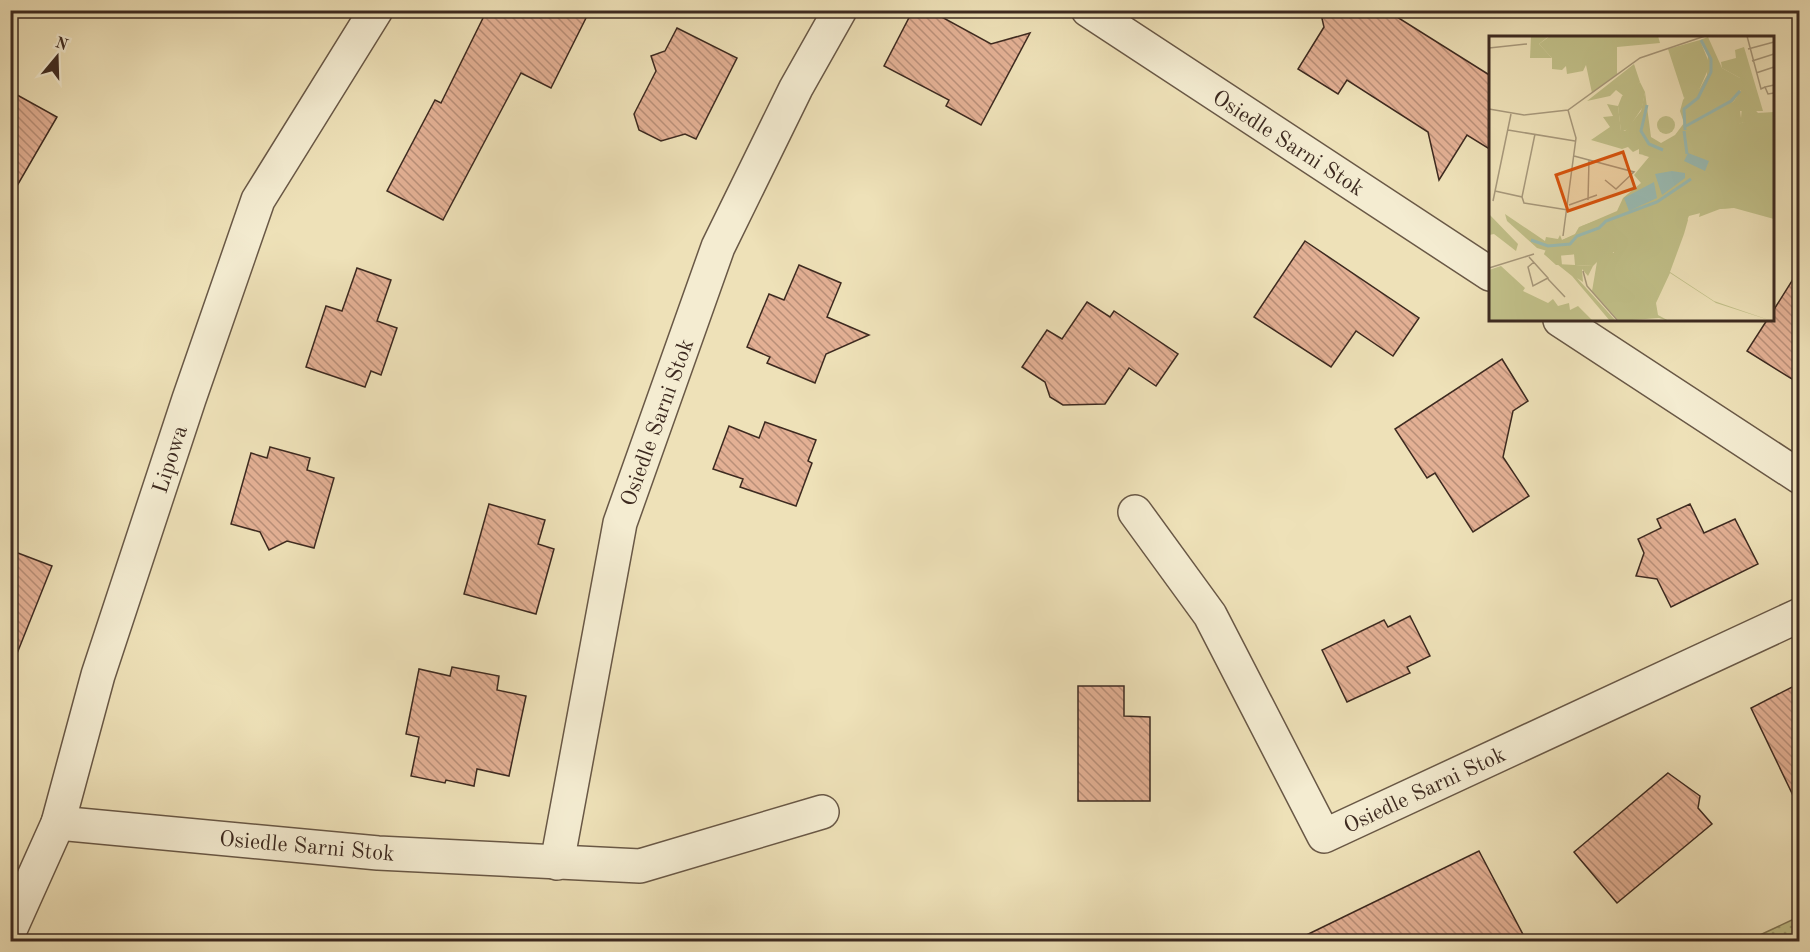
<svg xmlns="http://www.w3.org/2000/svg" width="1810" height="952" viewBox="0 0 1810 952" font-family="'Old Standard TT',serif">
<style>
.park{fill:url(#park-dots);stroke:#7f7554;stroke-width:1.5}
.building{fill:url(#building-back-hatch);stroke:#3d2a20;stroke-width:1.5}
.lines{fill:none;stroke-linecap:round;stroke-linejoin:round}
.street-casing{stroke:#695846;stroke-width:36}
.street{stroke:#f4ecd1;stroke-width:33}
.labels{text-anchor:middle;stroke-width:4.5;stroke-linejoin:round;paint-order:stroke}
.street-label{font-size:22px;fill:#3d2a20;stroke:#f4ecd1}
.inset-river{fill:none;stroke:#9abcb4;stroke-width:3}
.inset-road{fill:none;stroke:#a7987b;stroke-width:1.5}
.view{fill:#d7540e;fill-opacity:0.15;stroke:#d7540e;stroke-width:3}
.inset-edge{fill:none;stroke:#3d2a20;stroke-width:3}
</style>
<defs>
<pattern id="park-dots" width="8" height="8" patternUnits="userSpaceOnUse" patternTransform="scale(1.5)"><rect width="8" height="8" fill="#c1c089"/><path d="M2 2h.1M6 6h.1" fill="none" stroke="#9e9c70" stroke-width="1.8" stroke-linecap="round"/></pattern>
<pattern id="building-back-hatch" width="6" height="6" patternUnits="userSpaceOnUse" patternTransform="scale(1.5)"><rect width="6" height="6" fill="#e3b094"/><path d="M-1 5l2 2M0 0l6 6M5-1l2 2" fill="none" stroke="#b98f78"/></pattern>
</defs>
<rect width="100%" height="100%" fill="#eee1b8"/>
<filter id="stains"><feTurbulence type="fractalNoise" baseFrequency=".00333" numOctaves="4"/><feColorMatrix values="0 0 0 0 .2 0 0 0 0 .09 0 0 0 0 .02 0 0 0 .5 -.17"/></filter>
<radialGradient id="worn" r=".72"><stop offset=".6" stop-color="#630" stop-opacity="0"/><stop offset="1" stop-color="#630" stop-opacity=".3"/></radialGradient>
<!-- park -->
<polygon class="park" points="1799,918 1799,941 1747,941 1794,919"/>
<!-- building -->
<g class="building">
<polygon points="487,10 590,10 551,88 521,73 443,220 387,191 435,100 441,103"/>
<polygon points="913,10 929,10 991,44 1030,33 981,125 946,106 949,100 884,66"/>
<polygon points="1320,10 1386,10 1491,76 1491,150 1467,135 1439,180 1428,132 1347,80 1338,94 1298,69 1324,27"/>
<polygon points="677,28 737,58 696,139 685,134 661,141 639,130 634,114 656,71 651,56 665,51"/>
<polygon points="10,91 57,117 10,198"/>
<polygon points="1305,241 1419,318 1393,356 1356,331 1331,367 1254,317"/>
<polygon points="799,265 841,283 827,317 869,335 826,354 815,383 767,363 770,357 747,347 769,294 784,300"/>
<polygon points="357,268 391,280 377,321 397,328 381,375 371,371 365,387 306,367 326,306 342,311"/>
<polygon points="1800,268 1800,384 1747,351 1767,320 1773,320 1773,311"/>
<polygon points="1087,302 1110,317 1114,311 1178,354 1156,386 1129,368 1105,404 1063,405 1050,397 1045,382 1022,367 1047,330 1062,339"/>
<polygon points="1502,359 1528,401 1513,411 1503,457 1529,496 1473,532 1435,473 1427,478 1395,429"/>
<polygon points="765,422 816,440 808,461 812,463 796,506 740,487 743,479 713,469 729,426 759,438"/>
<polygon points="270,447 310,458 307,470 334,478 314,548 287,541 269,550 260,532 231,524 251,453 267,458"/>
<polygon points="489,504 545,520 538,544 554,549 536,614 464,594"/>
<polygon points="1690,504 1704,533 1735,519 1758,564 1671,607 1657,579 1636,576 1644,553 1638,539 1661,528 1657,519"/>
<polygon points="10,550 52,566 12,666 10,665"/>
<polygon points="1410,616 1430,656 1407,667 1410,673 1347,702 1322,650 1384,620 1388,627"/>
<polygon points="452,667 499,676 497,690 526,696 509,776 477,769 474,786 446,780 445,783 411,776 419,737 406,734 419,669 450,676"/>
<polygon points="1800,683 1800,810 1751,708"/>
<polygon points="1078,686 1124,686 1124,716 1150,717 1150,801 1078,801"/>
<polygon points="1668,773 1700,796 1698,808 1712,824 1617,903 1574,852"/>
<polygon points="1479,851 1527,942 1292,942"/>
</g>
<g class="lines">
<!-- street casing -->
<g class="street-casing">
<g id="street">
<polyline points="1088,10 1490,274"/>
<polyline points="1560,320 1800,477"/>
<polyline points="1135,512 1210,615 1324,836 1800,615"/>
<polyline points="58,823 378,853 640,866 822,812"/>
<polyline points="557,863 620,523 718,247 796,88 840,10"/>
<polyline points="10,930 58,823 98,675 189,399 258,200 376,10"/>
</g>
</g>
<!-- street -->
<use href="#street" class="street"/>
</g>
<g class="labels">
<!-- street labels -->
<g class="street-label">
<text transform="translate(1289 142) rotate(33)" y="8">Osiedle Sarni Stok</text>
<text transform="translate(656 422) rotate(-70)" y="8">Osiedle Sarni Stok</text>
<text transform="translate(169 459) rotate(-72)" y="8">Lipowa</text>
<text transform="translate(1424 789) rotate(-25)" y="8">Osiedle Sarni Stok</text>
<text transform="translate(307 845) rotate(5)" y="8">Osiedle Sarni Stok</text>
</g>
</g>
<!-- overview -->
<g transform="translate(1489 36)">
<rect width="285" height="285" fill="#eee1b8"/>
<path d="M61,0H169L171,7L128,11V38L103,57L97,29L94,35L78,38L77,30L73,34L63,33V22L50,8ZM211,4L221,29L211,52L195,62L179,13ZM255,11L274,75H251L252,82L245,90L255,86L259,91L207,92L245,65L252,54L251,42L233,32L232,26L247,22L246,14ZM151,46L156,56L153,72L139,93L132,96L129,70L133,60ZM0,178L29,208L27,215L5,198L0,199ZM195,198L181,236L225,265L283,285L227,267L181,237L167,267L169,279L180,285L170,282L130,285L103,255L109,220L120,214L128,219L143,199ZM68,228L104,230L99,240L93,233L94,246L88,242L127,285H121L83,240ZM12,230L36,252L34,255L59,267L64,263L69,270L80,267L81,274L89,270L104,285H0V234Z" fill="#c1c089"/>
<path d="M42,0H60L50,8L63,22H41ZM219,1L233,32L251,42L255,49L245,65L207,92L259,91L255,86L245,90L244,80L252,82L253,71L259,66L269,77L285,76V149L266,170L231,173L210,181L211,177L195,176L199,184L195,198L143,199L140,209L124,224L125,216L119,218V215L104,230L86,229L85,218L72,219L73,229H67L55,218L65,217L48,212L18,185L16,178L56,205L57,201L69,203L71,199L73,204L86,198L90,191L167,162L160,120L150,118V113L144,116L139,111L133,113L102,104L121,91L114,81L124,80L118,68L129,70L132,95H136L152,75L156,56L162,101L172,107L186,99L195,87L191,75L194,64L199,57L211,52L218,39L219,18L211,4ZM145,28L151,46L136,61L127,54L121,60L98,65Z" fill="#c1c089"/>
<path d="M222,31L233,50L237,49L249,88L285,78V183L245,172L227,173L200,180L189,203L157,201L106,224L99,217L68,220L66,227L55,218L58,211L72,209L73,204L86,199L93,190L128,175L134,162L152,147L145,139L160,121L154,119L161,108H173V111L207,98L204,89H196L194,65L211,56Z" fill="#c1c089"/>
<path d="M168 89a9 9 0 1 1 18 0a9 9 0 1 1-18 0Z" fill="#c1c089"/>
<path d="M199,117L220,125L216,135L195,125ZM183,135L196,137V142L173,159L166,138ZM165,146L168,162L140,175L135,162Z" fill="#9abcb4"/>
<path class="inset-river" d="M158,69L152,95L160,108L174,114M197,90L242,65L251,55M196,94L195,73L209,62L222,36V23L212,4M195,95L198,118M42,204L59,210L81,208L88,200L110,192L117,185L168,166L202,143"/>
<path class="inset-road" d="M258,0L272,53L276,51M0,12L38,8M259,13L285,6M263,25L285,18M267,37L285,31M285,49L276,51L279,58L285,57M0,73L35,79L79,74L151,22L216,0M19,94L86,105M85,120L145,136L127,153L116,144M6,155L33,161L35,167L79,174M33,161L46,98M99,164L100,124M4,165L22,78M80,169L108,159M74,200L87,102L79,74M40,221L59,242L44,250L39,231L45,226M0,232L45,218M94,235L98,250L129,285M59,243L76,261"/>
<path class="view" d="M134,116L146,152L79,175L67,139Z"/>
<rect width="285" height="285" class="inset-edge"/>
</g>
<!-- margin -->
<rect width="1810" height="952" fill="none" stroke="#eee1b8" stroke-width="36"/>
<rect x="12" y="12" width="1786" height="928" fill="none" stroke="#3d2a20" stroke-width="3"/>
<rect x="18" y="18" width="1774" height="916" fill="none" stroke="#3d2a20" stroke-width="1.5"/>
<!-- north arrow -->
<g transform="translate(57 57) rotate(19)" stroke="#f4ecd1" stroke-width="4.5" paint-order="stroke">
<path d="M0-4.5L10 22L0 15L-10 22Z" fill="#3d2a20"/>
<text y="-9" font-size="16" font-weight="bold" text-anchor="middle" fill="#3d2a20">N</text>
</g>
<rect width="100%" height="100%" filter="url(#stains)"/>
<rect width="100%" height="100%" fill="url(#worn)"/>
</svg>
